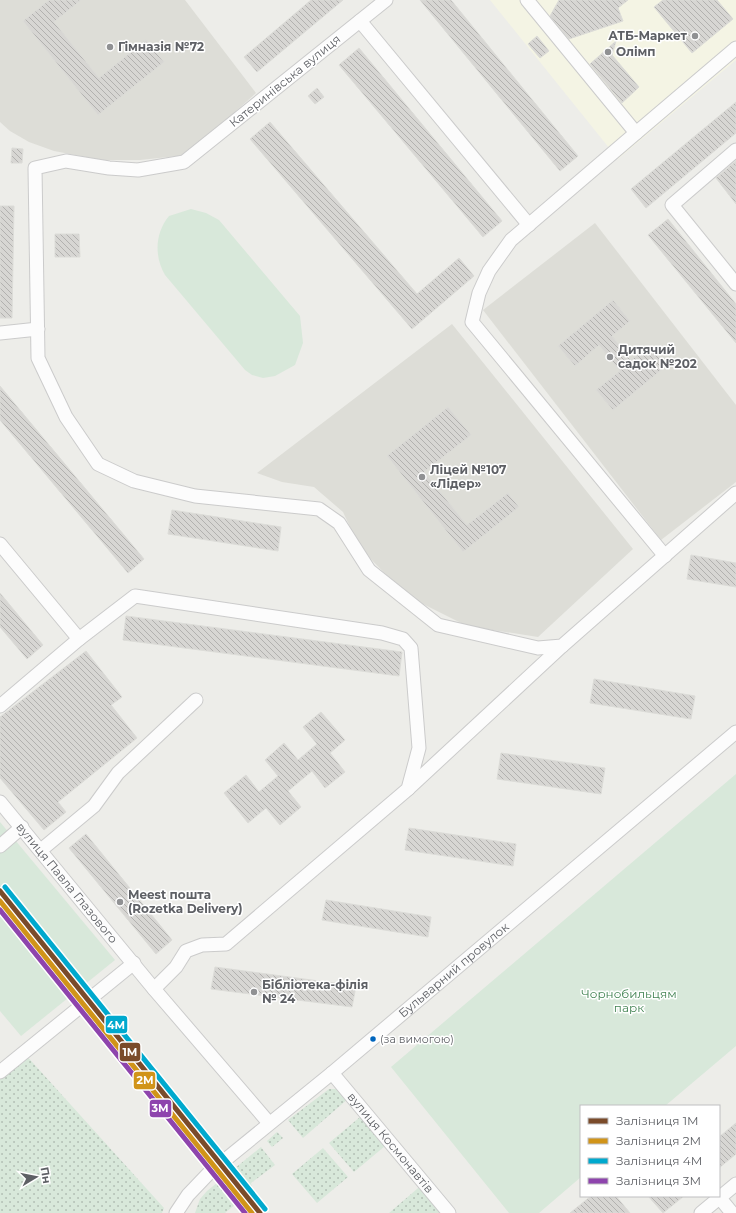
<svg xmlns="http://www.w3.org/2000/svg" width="736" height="1213" viewBox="0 0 736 1213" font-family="Montserrat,sans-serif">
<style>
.commercial{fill:#f4f4e4}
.education{fill:#ddddd7}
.grass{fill:url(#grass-dots)}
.green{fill:#d8e8da}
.building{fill:url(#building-back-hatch);stroke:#dcdcd8}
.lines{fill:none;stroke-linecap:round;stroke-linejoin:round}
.minor-casing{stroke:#cbcbcb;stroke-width:15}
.minor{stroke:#fcfcfc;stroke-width:13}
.rail-1-casing{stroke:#fff;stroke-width:8}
.rail-2-casing{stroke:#fff;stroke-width:8}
.rail-3-casing{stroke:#fff;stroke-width:8}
.rail-4-casing{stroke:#fff;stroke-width:8}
.rail-1{stroke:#7a4b2a;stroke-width:5}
.rail-2{stroke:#d19419;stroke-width:5}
.rail-3{stroke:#00a9ce;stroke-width:5}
.rail-4{stroke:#8e44ad;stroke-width:5}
.poi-dot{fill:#909193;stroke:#fff;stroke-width:1.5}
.bus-dot{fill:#0065bd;stroke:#fff;stroke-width:1.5}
.labels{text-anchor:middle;stroke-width:3;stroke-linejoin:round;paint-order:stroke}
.bus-label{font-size:11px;fill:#5e6065;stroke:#fff;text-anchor:start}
.poi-label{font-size:12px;font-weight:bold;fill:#5e6065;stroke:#fff;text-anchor:start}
.street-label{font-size:12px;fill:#5e6065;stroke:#fff}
.park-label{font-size:12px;fill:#408251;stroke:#fff}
.line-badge{stroke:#fff;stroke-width:1.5}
.badge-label{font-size:11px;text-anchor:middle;font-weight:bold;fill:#fff}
</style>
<defs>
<pattern id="grass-dots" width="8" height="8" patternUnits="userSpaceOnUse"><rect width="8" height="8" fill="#d8e8da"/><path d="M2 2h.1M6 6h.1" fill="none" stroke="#b2bfb4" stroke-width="1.8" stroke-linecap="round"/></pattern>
<pattern id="building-back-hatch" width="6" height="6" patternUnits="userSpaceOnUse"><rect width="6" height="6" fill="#d7d6d3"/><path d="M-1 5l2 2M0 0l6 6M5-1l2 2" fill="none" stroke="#b2b1af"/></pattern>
</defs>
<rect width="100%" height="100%" fill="#edede9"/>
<!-- commercial -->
<polygon class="commercial" points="490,0 736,0 736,60 618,159"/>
<!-- education -->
<g class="education">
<polygon points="0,0 185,0 256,93 187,155 140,160 102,160 54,151 29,142 10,131 0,122"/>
<polygon points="595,223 736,405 736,482 661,540 483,310"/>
<polygon points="452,324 633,549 538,637 467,626 407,596 360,548 343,512 314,487 282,482 257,473"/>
</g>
<!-- grass -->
<g class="grass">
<polygon points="24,1053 164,1208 162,1213 0,1213 0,1072"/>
<polygon points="329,1089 337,1089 349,1098 303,1138 288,1120"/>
<polygon points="360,1117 385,1146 354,1172 329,1143"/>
<polygon points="277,1132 283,1138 272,1147 267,1141"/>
<polygon points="261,1147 275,1165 251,1183 253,1190 225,1213 195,1213 200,1199 207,1191"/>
<polygon points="323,1148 348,1177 317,1203 292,1174"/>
<polygon points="424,1183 449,1213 389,1213"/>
</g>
<!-- green -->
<g class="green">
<path d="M191,209L206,213L219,220L300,316L303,343L295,365L275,376L263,378L252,375L245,370L165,275C154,256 155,233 169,216Z"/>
<polygon points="736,774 736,1046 665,1106 581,1106 581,1177 539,1213 509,1213 391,1067"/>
<polygon points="0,822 115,960 21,1036 0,1011"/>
</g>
<!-- building -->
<g class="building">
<polygon points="49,0 81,0 54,22 99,78 146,40 164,62 98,115 23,21"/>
<polygon points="311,0 343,0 257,72 244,57"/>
<polygon points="420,0 451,0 578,156 560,171"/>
<polygon points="559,0 628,0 618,8 623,21 569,39 550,16"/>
<polygon points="663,0 717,0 733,19 692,53 654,7"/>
<polygon points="537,36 549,51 540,58 528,44"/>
<polygon points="616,41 612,55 639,87 622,103 590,64"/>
<polygon points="359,48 502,221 483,237 339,65"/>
<polygon points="317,88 324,97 315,104 308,96"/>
<polygon points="736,102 736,133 646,208 631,189"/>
<polygon points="270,122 417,294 459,258 474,276 412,329 250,139"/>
<polygon points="12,148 23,149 22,163 11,163"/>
<polygon points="736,161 736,204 716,178"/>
<polygon points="0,206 14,206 12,318 0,318"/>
<polygon points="668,219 736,304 736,343 648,235"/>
<polygon points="55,234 79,234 80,257 55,257"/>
<polygon points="613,300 630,321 612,336 631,360 650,345 666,366 613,410 596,390 620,371 599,345 575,366 558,346"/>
<polygon points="0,386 144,559 128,573 0,420"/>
<polygon points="448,407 471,435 424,472 467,525 508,493 519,507 463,552 387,456"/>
<polygon points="172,510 281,527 278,551 168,534"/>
<polygon points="691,555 736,563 736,587 687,579"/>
<polygon points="0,593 43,645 27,659 0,627"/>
<polygon points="126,616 402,652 399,676 123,640"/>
<polygon points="86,651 122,697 111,705 137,738 58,802 66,812 44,830 0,778 0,717"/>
<polygon points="594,679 695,696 691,719 590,703"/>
<polygon points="321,712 345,740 330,753 345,772 325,788 312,771 288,791 301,807 280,825 266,808 248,823 224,793 246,775 259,792 278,776 265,760 284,743 298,760 317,744 303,727"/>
<polygon points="501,753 605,768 601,794 497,779"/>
<polygon points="409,828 516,844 513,866 405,850"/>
<polygon points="86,834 172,940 156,954 69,848"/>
<polygon points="326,900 431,917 428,937 322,920"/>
<polygon points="215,967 356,986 352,1007 211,989"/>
<polygon points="736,1123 736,1154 719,1168 719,1137"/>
<polygon points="591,1196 616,1196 630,1213 570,1213"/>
<polygon points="648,1196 684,1196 663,1213"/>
</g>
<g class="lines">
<!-- minor casing -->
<g class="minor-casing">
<g id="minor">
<polyline points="386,0 184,162 138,170 109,168 66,161 35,168 38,358 66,417 98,464 134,481 195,496 319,509 339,523 369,570 438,625 538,648 562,646 736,493"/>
<polyline points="527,0 636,133 736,48"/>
<polyline points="360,21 529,225"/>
<polyline points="636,133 511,240 489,271 479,293 472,322 665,556"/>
<polyline points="736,150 672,205 736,284"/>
<polyline points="0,333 38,329"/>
<polyline points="0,544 79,639 0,706"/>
<polyline points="79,639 135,596 382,633 403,639 411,648 419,748 408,789 226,944 202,945 186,951 176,967 154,989"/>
<polyline points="408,789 562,646"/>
<path id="s1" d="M0,802L154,989L269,1123"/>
<polyline points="0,846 22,827"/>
<polyline points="41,850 94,806 118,773 196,700"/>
<polyline points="0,1072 134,963"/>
<path id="s2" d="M332,1073L449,1213"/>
<polyline points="719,1197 732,1213"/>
<path id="s3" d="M176,1213L188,1195L209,1173L332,1073L736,732"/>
<polyline points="701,1213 736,1184"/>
</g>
</g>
<!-- minor -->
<use href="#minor" class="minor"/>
<!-- rail-1 casing -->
<g class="rail-1-casing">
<polyline id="rail-1" points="0,891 260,1213"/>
</g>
<!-- rail-2 casing -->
<g class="rail-2-casing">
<polyline id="rail-2" points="0,901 252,1213"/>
</g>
<!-- rail-3 casing -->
<g class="rail-3-casing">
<polyline id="rail-3" points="5,887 265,1209"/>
</g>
<!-- rail-4 casing -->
<g class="rail-4-casing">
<polyline id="rail-4" points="0,910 245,1213"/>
</g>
<!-- rail-1 -->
<use href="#rail-1" class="rail-1"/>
<!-- rail-2 -->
<use href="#rail-2" class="rail-2"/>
<!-- rail-3 -->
<use href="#rail-3" class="rail-3"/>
<!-- rail-4 -->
<use href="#rail-4" class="rail-4"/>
</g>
<!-- markers -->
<g class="poi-dot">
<circle cx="695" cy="36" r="4"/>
<circle cx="110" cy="47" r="4"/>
<circle cx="608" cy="52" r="4"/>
<circle cx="610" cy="357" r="4"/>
<circle cx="422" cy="477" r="4"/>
<circle cx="120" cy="902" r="4"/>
<circle cx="254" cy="992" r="4"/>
</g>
<circle class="bus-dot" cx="373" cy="1039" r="3.5"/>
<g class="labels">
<!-- bus labels -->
<g class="bus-label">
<text x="380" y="1043">(за вимогою)</text>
</g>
<!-- poi labels -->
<g class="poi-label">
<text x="687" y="40" text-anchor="end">АТБ-Маркет</text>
<text x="118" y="51">Гімназія №72</text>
<text x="616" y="56">Олімп</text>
<text x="618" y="354">Дитячий<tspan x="618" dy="14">садок №202</tspan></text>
<text x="430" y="474">Ліцей №107<tspan x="430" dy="14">«Лідер»</tspan></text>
<text x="128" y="899">Meest пошта<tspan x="128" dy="14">(Rozetka Delivery)</tspan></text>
<text x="262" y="989">Бібліотека-філія<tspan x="262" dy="14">№ 24</tspan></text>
</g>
<!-- street labels -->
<g class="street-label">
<text transform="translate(285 81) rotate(-39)" y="4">Катеринівська вулиця</text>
<text dy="4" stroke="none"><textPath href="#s1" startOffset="105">вулиця Павла Глазового</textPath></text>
<text dy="4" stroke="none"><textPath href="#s3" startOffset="370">Бульварний провулок</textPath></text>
<text dy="4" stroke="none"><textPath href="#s2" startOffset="91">вулиця Космонавтів</textPath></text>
</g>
<!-- park labels -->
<g class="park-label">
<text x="629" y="998">Чорнобильцям<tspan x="629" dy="14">парк</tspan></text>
</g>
</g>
<g class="line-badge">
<rect x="105" y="1015" width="23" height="19" rx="4" fill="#00a9ce"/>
<rect x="119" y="1042" width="22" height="20" rx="4" fill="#7a4b2a"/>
<rect x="133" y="1071" width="23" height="19" rx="4" fill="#d19419"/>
<rect x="149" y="1099" width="23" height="19" rx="4" fill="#8e44ad"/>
</g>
<g class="badge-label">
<text x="116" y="1029">4М</text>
<text x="130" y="1056">1М</text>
<text x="145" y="1084">2М</text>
<text x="160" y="1112">3М</text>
</g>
<!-- legend -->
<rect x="580" y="1105" width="140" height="92" fill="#ffffff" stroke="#bfbfc1"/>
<rect x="588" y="1118" width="20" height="6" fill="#7a4b2a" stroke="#bfbfc1"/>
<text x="616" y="1125" font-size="12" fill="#5e6065">Залізниця 1М</text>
<rect x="588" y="1138" width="20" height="6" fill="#d19419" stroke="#bfbfc1"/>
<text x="616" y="1145" font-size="12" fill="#5e6065">Залізниця 2М</text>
<rect x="588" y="1158" width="20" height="6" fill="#00a9ce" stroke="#bfbfc1"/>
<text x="616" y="1165" font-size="12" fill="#5e6065">Залізниця 4М</text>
<rect x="588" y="1178" width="20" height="6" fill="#8e44ad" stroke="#bfbfc1"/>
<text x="616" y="1185" font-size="12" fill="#5e6065">Залізниця 3М</text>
<!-- north arrow -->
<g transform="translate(36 1177) rotate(80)" stroke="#ffffff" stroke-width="3" paint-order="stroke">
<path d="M0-3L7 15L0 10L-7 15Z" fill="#5e6065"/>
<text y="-6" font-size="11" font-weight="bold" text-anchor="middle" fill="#5e6065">Пн</text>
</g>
</svg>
